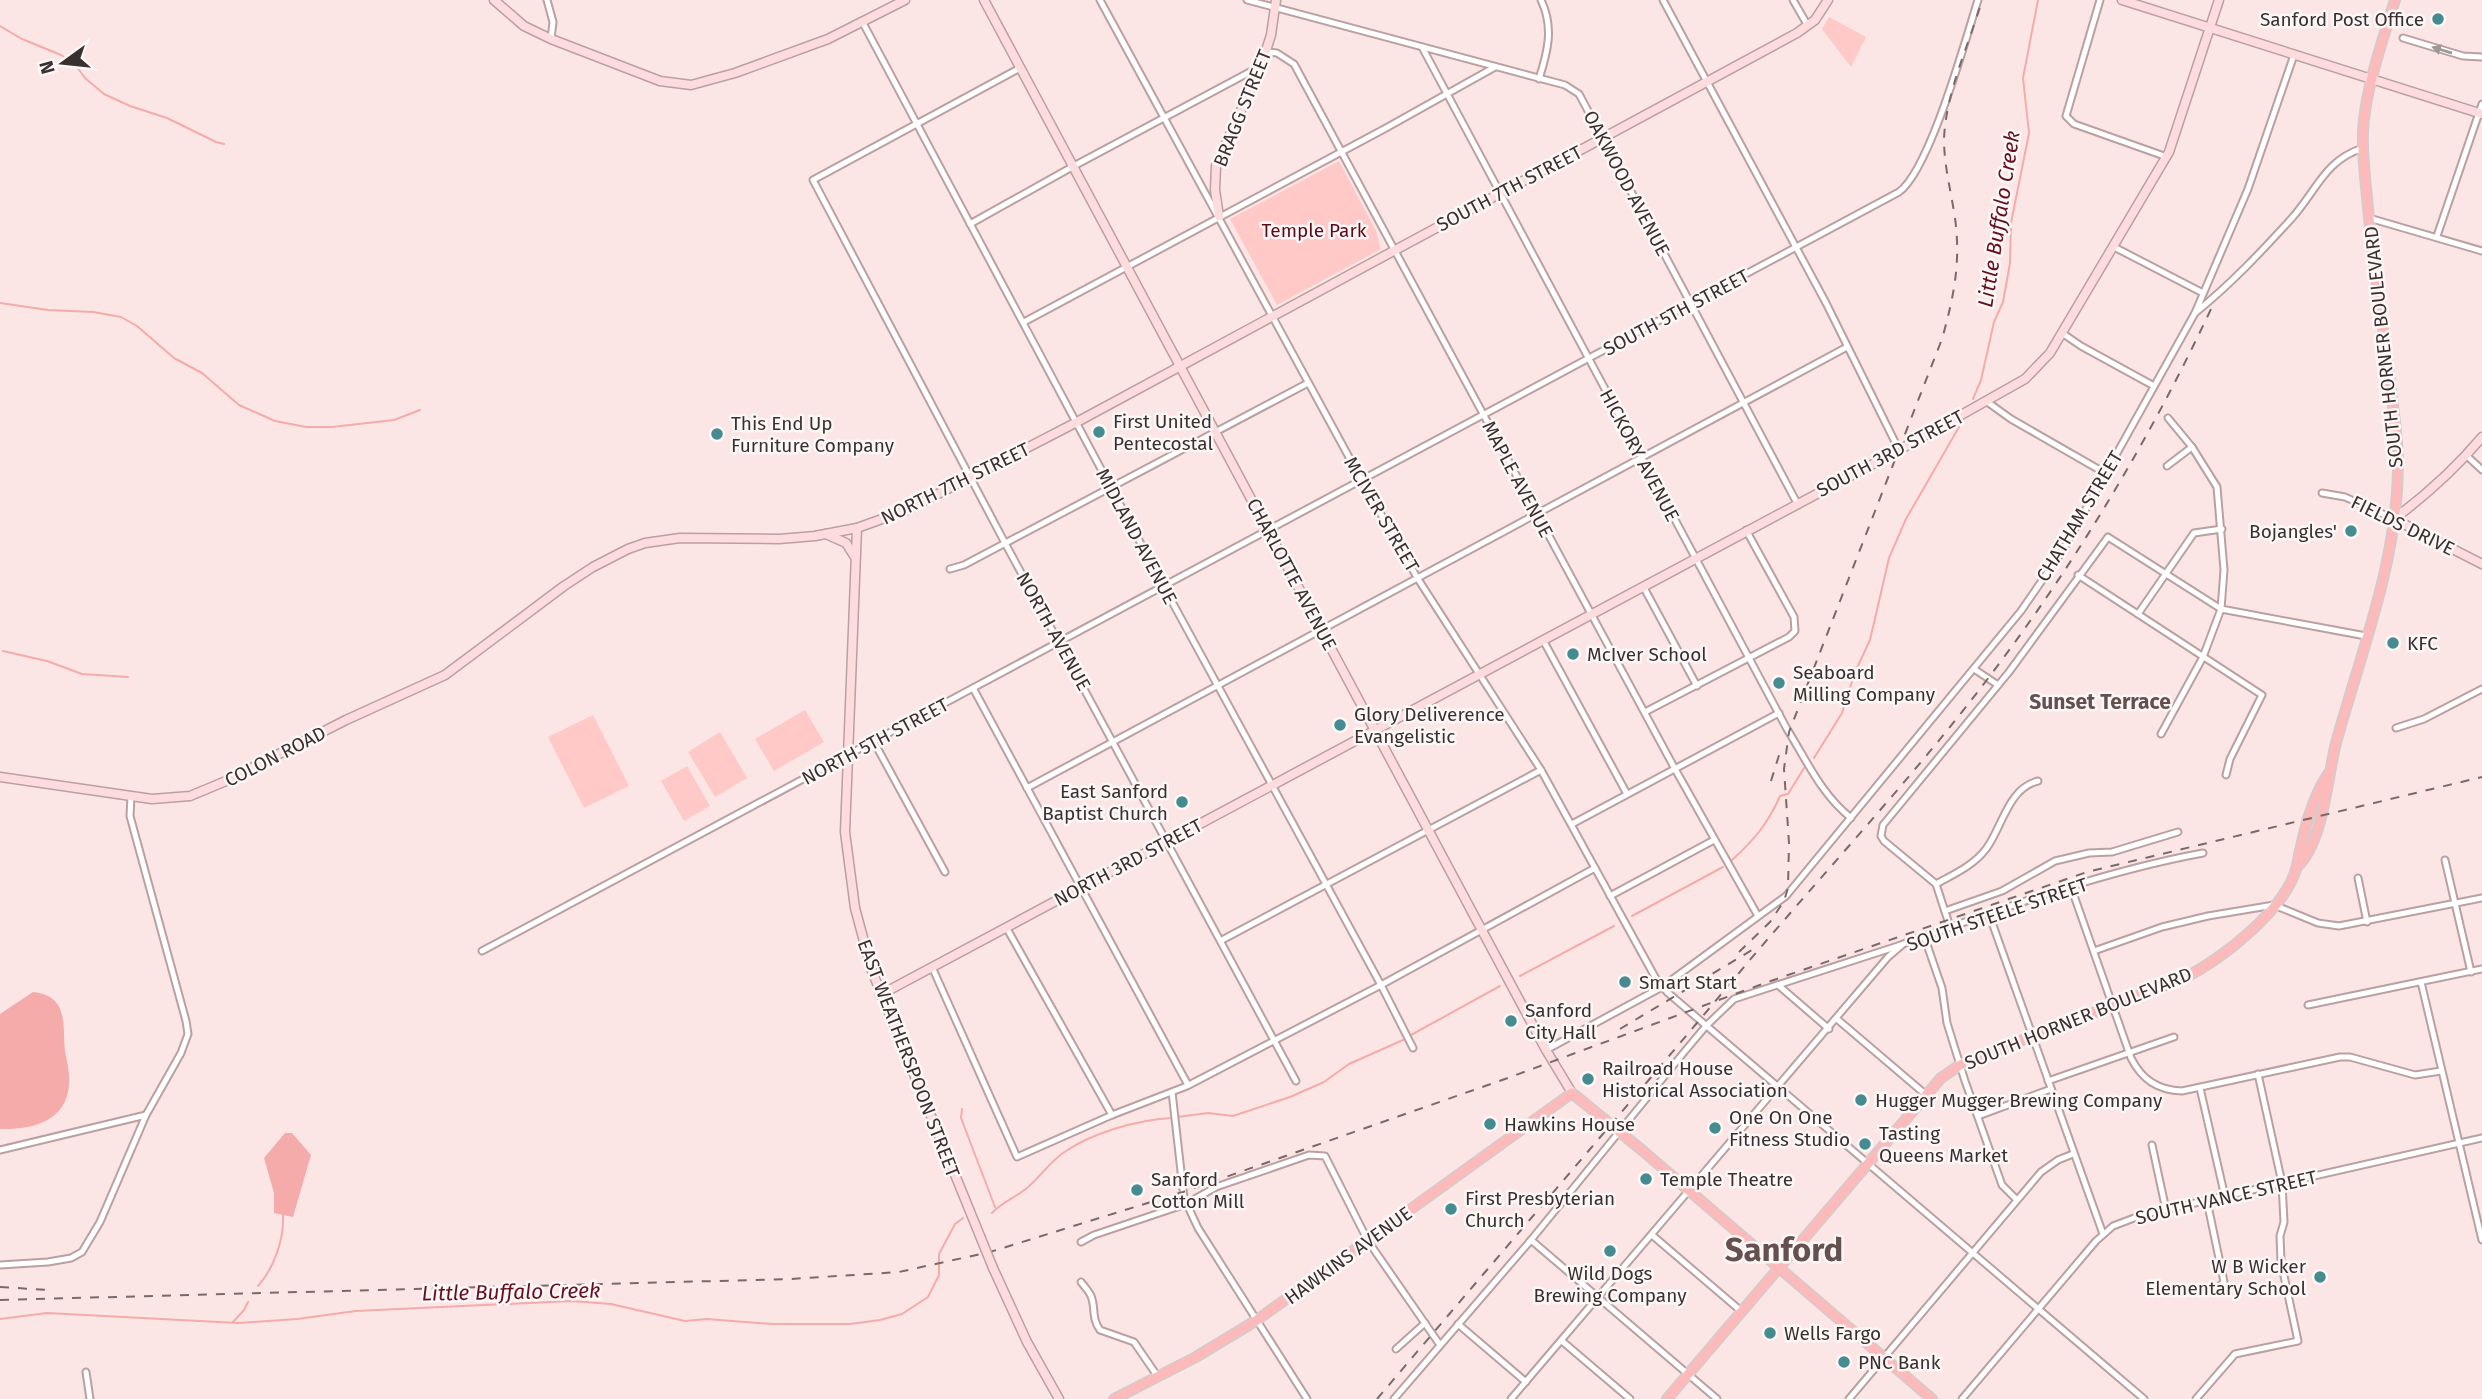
<svg xmlns="http://www.w3.org/2000/svg" width="2482" height="1399" viewBox="0 0 2482 1399" font-family="'Fira Sans',sans-serif">
<style>
.green{fill:#fec9c7}
.water{fill:#f4abaa}
.lines{fill:none;stroke-linecap:round;stroke-linejoin:round}
.stream{stroke:#f4abaa;stroke-width:2}
.street-casing{stroke:#baa0a0;stroke-width:9}
.secondary-casing{stroke:#baa0a0;stroke-width:11}
.primary-casing{stroke:#d0cdcd;stroke-width:12}
.street{stroke:#fff;stroke-width:5}
.secondary{stroke:#fedcdd;stroke-width:8}
.primary{stroke:#fcbabb;stroke-width:9}
.rail{stroke:#776a69;stroke-width:2;stroke-dasharray:9 9;stroke-linecap:butt}
.secondary-bridge-casing{stroke:#baa0a0;stroke-width:11;stroke-linecap:butt}
.secondary-bridge{stroke:#fedcdd;stroke-width:8}
.oneway{fill:#9c9898}
.poi-dot{fill:#448c90;stroke:#fdf7f7;stroke-width:2.5}
.labels{text-anchor:middle;stroke-width:5;stroke-linejoin:round;paint-order:stroke}
.poi-label{font-size:19px;fill:#3a3030;stroke:#fdf7f7;text-anchor:start}
.street-label{font-size:19px;fill:#3a3030;stroke:#fdf7f7}
.park-label{font-size:19px;fill:#5f0917;stroke:#fdf7f7}
.water-label{font-size:21px;font-style:italic;fill:#640f1b;stroke:#fdf7f7}
.neighbourhood-label{font-size:21px;font-weight:bold;fill:#66504f;stroke:#fdf7f7}
.town-label{font-size:33px;font-weight:bold;fill:#66504f;stroke:#fdf7f7}
</style>
<rect width="100%" height="100%" fill="#fce6e5"/>
<!-- green -->
<g class="green">
<polygon points="1829,17 1866,37 1851,67 1822,29"/>
<polygon points="1339,161 1376,231 1381,249 1277,305 1230,219"/>
<polygon points="805,710 824,742 774,771 755,739"/>
<polygon points="593,715 629,786 584,808 548,737"/>
<polygon points="720,732 747,778 715,797 688,752"/>
<polygon points="687,766 710,806 684,821 661,781"/>
</g>
<!-- water -->
<g class="water">
<path d="M33,992C70,996 62,1026 65,1051C67,1062 70,1073 69,1084C67,1122 31,1130 0,1129V1014Z"/>
<polygon points="285,1133 292,1133 311,1155 293,1217 274,1213 274,1193 264,1158"/>
</g>
<g class="lines">
<!-- stream -->
<g class="stream">
<polyline points="0,26 22,39 61,55 74,63 85,78 104,94 130,106 167,118 216,142 224,144"/>
<polyline points="0,303 48,310 93,312 121,317 137,326 174,358 202,373 239,405 275,421 306,427 332,427 394,420 420,410"/>
<polyline points="1973,399 1981,380 1994,322 2003,302 2010,263 2011,223 2029,133 2023,78 2038,0"/>
<polyline points="3,651 47,661 82,674 128,677"/>
<polyline points="1814,758 1842,713 1855,672 1870,640 1889,558 1906,519 1959,427"/>
<path d="M1731,861C1753,841 1768,824 1780,796L1788,794L1804,768"/>
<polyline points="1632,916 1723,867"/>
<polyline points="1520,976 1614,926"/>
<polyline points="1411,1035 1500,986"/>
<polyline points="962,1109 961,1118 995,1207"/>
<polyline points="1177,1117 1208,1113 1233,1116 1290,1097 1324,1082 1349,1064 1403,1040"/>
<path d="M992,1213C1001,1203 1016,1197 1027,1188C1040,1177 1049,1163 1063,1153C1091,1133 1137,1120 1171,1118"/>
<path d="M258,1286C274,1268 284,1240 283,1215"/>
<polyline points="0,1319 47,1313 238,1323 297,1319 356,1311 571,1301 611,1304 685,1321 707,1319 772,1324 850,1324 880,1320 902,1314 928,1297 939,1275 939,1254 955,1224 963,1218"/>
<polyline points="233,1322 244,1310 248,1302"/>
</g>
<!-- street casing -->
<g class="street-casing">
<g id="street">
<polyline points="547,0 553,22 551,39"/>
<polyline points="1100,0 1362,481 1418,579 1541,770 1655,977 1667,992 1695,1016 2144,1399"/>
<polyline points="1247,0 1565,85 1579,94 1797,503"/>
<polyline points="1663,0 1826,303 1899,450"/>
<polyline points="1793,0 1808,26"/>
<polyline points="2100,0 2066,116 2074,124 2167,157"/>
<polyline points="863,23 1164,587 1381,985 1413,1048"/>
<polyline points="2403,38 2463,56 2482,57"/>
<path d="M1422,47L1787,729C1807,761 1821,794 1851,818"/>
<polyline points="1266,52 1277,53 1294,64 1675,769 1758,916"/>
<polyline points="1020,68 813,180 1005,543 1296,1081"/>
<path d="M1539,79C1548,51 1554,27 1541,0"/>
<polyline points="2369,218 2482,251"/>
<polyline points="970,224 1072,167 1261,66"/>
<polyline points="2437,236 2482,104"/>
<polyline points="2114,247 2203,293"/>
<path d="M2195,313C2231,284 2261,252 2292,218C2317,190 2325,160 2363,148"/>
<polyline points="1024,322 1386,128 1495,67"/>
<polyline points="2062,333 2081,346 2154,386"/>
<polyline points="1986,401 2011,419 2105,473"/>
<polyline points="2467,456 2482,470"/>
<polyline points="2167,466 2192,447"/>
<polyline points="2322,493 2345,497 2394,519"/>
<polyline points="950,569 964,565 1308,383"/>
<polyline points="2078,575 2262,695 2230,759 2226,775"/>
<polyline points="1643,586 1697,686"/>
<polyline points="2138,614 2194,533 2222,529"/>
<polyline points="1543,640 1627,794"/>
<polyline points="1974,669 1998,685"/>
<polyline points="973,688 1188,1085"/>
<polyline points="1645,712 1789,637 1795,631 1794,617 1746,530"/>
<polyline points="2396,728 2424,719 2482,689"/>
<polyline points="2161,734 2203,657 2221,609 2224,570 2217,487 2192,447 2168,418"/>
<polyline points="874,742 945,872"/>
<polyline points="1027,788 1847,347"/>
<polyline points="1572,824 1779,713"/>
<polyline points="2445,860 2471,972"/>
<polyline points="2358,878 2367,922"/>
<path d="M1936,884C1954,874 1973,866 1986,849C2002,828 2008,788 2038,781"/>
<path d="M2071,887L2131,1058C2142,1080 2158,1090 2182,1091L2340,1057H2350L2415,1075L2441,1071"/>
<polyline points="1610,896 1714,840"/>
<polyline points="1945,911 2002,891 2055,861 2089,853 2112,852 2178,832"/>
<polyline points="1989,914 2103,1234"/>
<polyline points="1006,927 1112,1115"/>
<polyline points="1950,927 1936,884 1884,841 1881,836 1883,825 2009,672 2108,537 2221,609 2366,636"/>
<polyline points="1924,936 1942,988 1947,1023 1965,1081 2002,1185 2017,1200"/>
<polyline points="1222,940 1541,770"/>
<path d="M482,951L1899,192C1930,169 1965,41 1978,0"/>
<polyline points="2094,951 2162,927 2208,916 2274,905 2318,923 2339,926 2482,898"/>
<polyline points="932,967 1017,1157 1112,1115 1187,1086 1381,985 1595,868"/>
<polyline points="2421,982 2482,1240"/>
<polyline points="1778,985 1829,1029"/>
<polyline points="2308,1005 2482,969"/>
<polyline points="1837,1019 1925,1094"/>
<polyline points="1546,1050 1662,987 1786,896 2021,611 2063,550 2195,313 2248,189 2294,55"/>
<polyline points="2048,1081 2174,1037"/>
<polyline points="2200,1088 2225,1197"/>
<polyline points="1172,1092 1184,1198 1198,1228 1307,1399"/>
<polyline points="1978,1116 2051,1089"/>
<polyline points="2152,1145 2166,1210"/>
<polyline points="0,1150 146,1115"/>
<polyline points="2207,1201 2224,1282 2219,1287"/>
<polyline points="1652,1235 1741,1311"/>
<polyline points="1531,1240 1717,1399"/>
<polyline points="1081,1242 1094,1235 1186,1204 1216,1187 1309,1155 1325,1156 1368,1241 1440,1345"/>
<polyline points="0,1265 48,1262 71,1258 82,1252 100,1222 146,1115 181,1053 188,1034 186,1021 130,816 131,797"/>
<path d="M1081,1282C1084,1286 1089,1291 1091,1296C1096,1308 1091,1318 1100,1330L1134,1342L1158,1377"/>
<polyline points="1458,1324 1526,1382"/>
<polyline points="1562,1341 1630,1399"/>
<polyline points="1396,1349 1425,1323"/>
<polyline points="86,1372 90,1399"/>
<polyline points="1394,1399 1531,1240 1685,1051 1706,1026 1734,999 1901,945"/>
<path d="M1511,1399L1888,957L1903,944C2001,909 2100,872 2203,853"/>
<polyline points="1849,1399 2041,1172 2058,1160 2073,1154"/>
<polyline points="1962,1399 2096,1241 2113,1226 2142,1215 2482,1138"/>
<polyline points="2196,1399 2235,1354 2298,1341 2281,1262 2280,1236 2284,1222 2282,1183 2258,1074"/>
</g>
</g>
<!-- secondary casing -->
<g class="secondary-casing">
<g id="secondary">
<polyline points="494,0 524,26 551,39 660,81 691,85 735,73 828,39 905,0"/>
<polyline points="984,0 1546,1050 1572,1093"/>
<polyline points="2122,0 2482,114"/>
<polyline points="1219,216 1215,190 1216,166 1261,66 1271,35 1276,0"/>
<path d="M2482,437C2456,468 2426,495 2394,519L2482,564"/>
<polyline points="857,528 845,832 855,908 872,971 980,1236"/>
<polyline points="826,534 846,543 855,557"/>
<polyline points="0,777 152,799 190,796 226,781 346,720 445,675 564,586 593,567 628,549 645,543 680,538 779,539 815,536 857,528 907,510 1077,422 1797,33 1815,20 1828,0"/>
<polyline points="880,995 1899,450 2025,379 2050,353 2169,152 2219,0"/>
<polyline points="993,1268 1027,1342 1059,1399"/>
</g>
</g>
<!-- primary casing -->
<g class="primary-casing">
<g id="primary">
<path d="M2297,867C2324,841 2327,778 2336,743C2361,652 2398,560 2398,465C2398,437 2393,408 2390,381C2382,319 2372,258 2367,197C2365,176 2362,154 2363,133C2364,93 2383,39 2395,0"/>
<polyline points="1114,1399 1196,1357 1257,1320 1572,1093 1643,1151 1932,1399"/>
<path d="M1667,1399L1941,1078L1960,1065L1976,1058L2184,978C2221,960 2288,908 2297,865C2303,835 2311,799 2328,774"/>
</g>
</g>
<!-- street -->
<use href="#street" class="street"/>
<!-- secondary -->
<use href="#secondary" class="secondary"/>
<!-- primary -->
<use href="#primary" class="primary"/>
<!-- rail -->
<g class="rail">
<polyline points="1771,781 1780,752"/>
<path d="M1739,952L1770,922L1784,901L1788,888L1789,843L1784,769L1789,732L1942,339C1954,296 1961,262 1955,218C1951,191 1944,166 1944,139C1946,91 1969,45 1982,0"/>
<polyline points="1620,1029 1752,950"/>
<polyline points="0,1287 49,1290"/>
<polyline points="0,1300 791,1279 899,1272 990,1252 1183,1192 1505,1079 1765,983 2087,872 2482,777"/>
<path d="M1377,1399C1501,1253 1626,1108 1749,961C1822,875 1899,792 1969,703C2065,581 2145,449 2211,309"/>
</g>
<!-- secondary-bridge casing -->
<g class="secondary-bridge-casing">
<polyline id="secondary-bridge" points="980,1236 993,1268"/>
</g>
<!-- secondary-bridge -->
<use href="#secondary-bridge" class="secondary-bridge"/>
</g>
<!-- one-way arrows -->
<defs><path id="oneway-solid" d="M-6-.8H1V-3.2L6.5 0L1 3.2V.8H-6Z" transform="scale(1.75)"/></defs>
<use class="oneway" href="#oneway-solid" transform="translate(2442 50) rotate(-163)"/>
<!-- markers -->
<g class="poi-dot">
<circle cx="2438" cy="19" r="7"/>
<circle cx="1099" cy="432" r="7"/>
<circle cx="717" cy="434" r="7"/>
<circle cx="2351" cy="531" r="7"/>
<circle cx="2393" cy="643" r="7"/>
<circle cx="1573" cy="654" r="7"/>
<circle cx="1779" cy="683" r="7"/>
<circle cx="1340" cy="725" r="7"/>
<circle cx="1182" cy="802" r="7"/>
<circle cx="1625" cy="982" r="7"/>
<circle cx="1511" cy="1021" r="7"/>
<circle cx="1588" cy="1079" r="7"/>
<circle cx="1861" cy="1100" r="7"/>
<circle cx="1490" cy="1124" r="7"/>
<circle cx="1715" cy="1128" r="7"/>
<circle cx="1865" cy="1144" r="7"/>
<circle cx="1646" cy="1179" r="7"/>
<circle cx="1137" cy="1190" r="7"/>
<circle cx="1451" cy="1209" r="7"/>
<circle cx="1610" cy="1251" r="7"/>
<circle cx="2320" cy="1277" r="7"/>
<circle cx="1770" cy="1333" r="7"/>
<circle cx="1844" cy="1362" r="7"/>
</g>
<g class="labels">
<!-- poi labels -->
<g class="poi-label">
<text x="2424" y="26" text-anchor="end">Sanford Post Office</text>
<text x="1113" y="428">First United<tspan x="1113" dy="22">Pentecostal</tspan></text>
<text x="731" y="430">This End Up<tspan x="731" dy="22">Furniture Company</tspan></text>
<text x="2337" y="538" text-anchor="end">Bojangles'</text>
<text x="2407" y="650">KFC</text>
<text x="1587" y="661">McIver School</text>
<text x="1793" y="679">Seaboard<tspan x="1793" dy="22">Milling Company</tspan></text>
<text x="1354" y="721">Glory Deliverence<tspan x="1354" dy="22">Evangelistic</tspan></text>
<text x="1168" y="798" text-anchor="end">East Sanford<tspan x="1168" dy="22">Baptist Church</tspan></text>
<text x="1639" y="989">Smart Start</text>
<text x="1525" y="1017">Sanford<tspan x="1525" dy="22">City Hall</tspan></text>
<text x="1602" y="1075">Railroad House<tspan x="1602" dy="22">Historical Association</tspan></text>
<text x="1875" y="1107">Hugger Mugger Brewing Company</text>
<text x="1729" y="1124">One On One<tspan x="1729" dy="22">Fitness Studio</tspan></text>
<text x="1504" y="1131">Hawkins House</text>
<text x="1879" y="1140">Tasting<tspan x="1879" dy="22">Queens Market</tspan></text>
<text x="1151" y="1186">Sanford<tspan x="1151" dy="22">Cotton Mill</tspan></text>
<text x="1660" y="1186">Temple Theatre</text>
<text x="1465" y="1205">First Presbyterian<tspan x="1465" dy="22">Church</tspan></text>
<text x="2306" y="1273" text-anchor="end">W B Wicker<tspan x="2306" dy="22">Elementary School</tspan></text>
<text x="1610" y="1280" text-anchor="middle">Wild Dogs<tspan x="1610" dy="22">Brewing Company</tspan></text>
<text x="1784" y="1340">Wells Fargo</text>
<text x="1858" y="1369">PNC Bank</text>
</g>
<!-- street labels -->
<g class="street-label">
<text transform="translate(1242 108) rotate(-68)" y="7">BRAGG STREET</text>
<text transform="translate(1627 183) rotate(62)" y="7">OAKWOOD AVENUE</text>
<text transform="translate(1509 188) rotate(-28)" y="7">SOUTH 7TH STREET</text>
<text transform="translate(1676 312) rotate(-28)" y="7">SOUTH 5TH STREET</text>
<text transform="translate(2383 347) rotate(-96)" y="7">SOUTH HORNER BOULEVARD</text>
<text transform="translate(1890 453) rotate(-28)" y="7">SOUTH 3RD STREET</text>
<text transform="translate(1640 455) rotate(62)" y="7">HICKORY AVENUE</text>
<text transform="translate(1518 479) rotate(62)" y="7">MAPLE AVENUE</text>
<text transform="translate(955 483) rotate(-26)" y="7">NORTH 7TH STREET</text>
<text transform="translate(1382 514) rotate(60)" y="7">MCIVER STREET</text>
<text transform="translate(2079 516) rotate(-59)" y="7">CHATHAM STREET</text>
<text transform="translate(2403 525) rotate(26)" y="7">FIELDS DRIVE</text>
<text transform="translate(1137 536) rotate(62)" y="7">MIDLAND AVENUE</text>
<text transform="translate(1292 574) rotate(62)" y="7">CHARLOTTE AVENUE</text>
<text transform="translate(1054 631) rotate(61)" y="7">NORTH AVENUE</text>
<text transform="translate(875 741) rotate(-28)" y="7">NORTH 5TH STREET</text>
<text transform="translate(275 756) rotate(-27)" y="7">COLON ROAD</text>
<text transform="translate(1128 862) rotate(-28)" y="7">NORTH 3RD STREET</text>
<text transform="translate(1997 914) rotate(-19)" y="7">SOUTH STEELE STREET</text>
<text transform="translate(2078 1018) rotate(-22)" y="7">SOUTH HORNER BOULEVARD</text>
<text transform="translate(909 1058) rotate(69)" y="7">EAST WEATHERSPOON STREET</text>
<text transform="translate(2226 1197) rotate(-13)" y="7">SOUTH VANCE STREET</text>
<text transform="translate(1348 1255) rotate(-36)" y="7">HAWKINS AVENUE</text>
</g>
<!-- park labels -->
<g class="park-label">
<text x="1314" y="237">Temple Park</text>
</g>
<!-- water labels -->
<g class="water-label">
<text transform="translate(1999 219) rotate(-81)" y="7">Little Buffalo Creek</text>
<text transform="translate(511 1292) rotate(-1)" y="7">Little Buffalo Creek</text>
</g>
<!-- neighbourhood labels -->
<g class="neighbourhood-label">
<text x="2100" y="709">Sunset Terrace</text>
</g>
<!-- town labels -->
<g class="town-label">
<text x="1784" y="1261">Sanford</text>
</g>
</g>
<!-- north arrow -->
<g transform="translate(63 63) rotate(255)" stroke="#fdf7f7" stroke-width="5" paint-order="stroke">
<path d="M0-5L12 26L0 18L-12 26Z" fill="#3a3030"/>
<text y="-10" font-size="19" font-weight="bold" text-anchor="middle" fill="#3a3030">N</text>
</g>
</svg>
